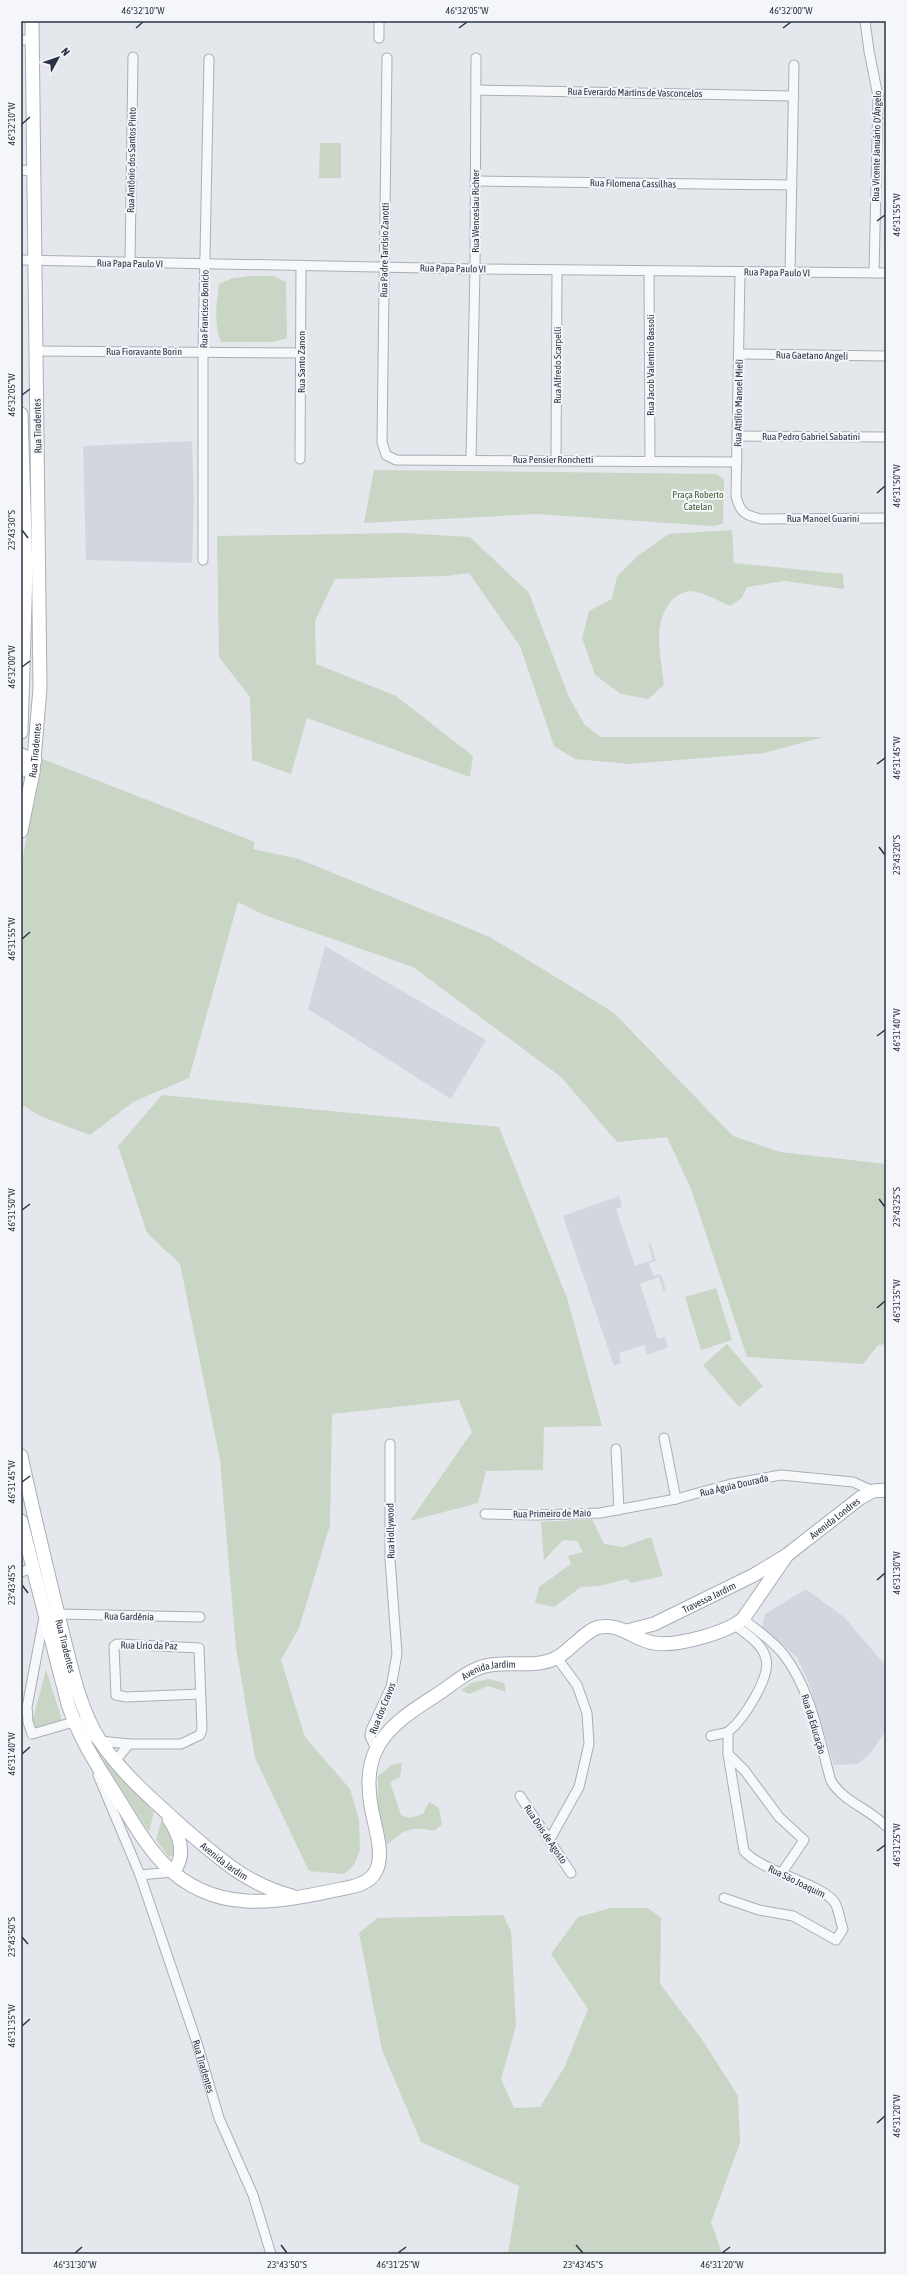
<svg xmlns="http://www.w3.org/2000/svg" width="907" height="2275" viewBox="0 0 907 2275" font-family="'Asap Condensed',sans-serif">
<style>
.built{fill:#d2d6de}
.green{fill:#c9d6c5}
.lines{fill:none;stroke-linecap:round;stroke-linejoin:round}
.street-casing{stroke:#a9aeb7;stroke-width:11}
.secondary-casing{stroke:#a9aeb7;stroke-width:15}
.street{stroke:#f7f8fa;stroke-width:9}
.secondary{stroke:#fff;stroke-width:13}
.ticks{fill:none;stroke:#2b3445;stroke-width:1.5}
.labels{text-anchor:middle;stroke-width:4;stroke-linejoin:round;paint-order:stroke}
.street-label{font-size:10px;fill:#2b3445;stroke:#f4f6f9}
.park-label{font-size:10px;fill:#3f6138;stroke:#f4f6f9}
.neatline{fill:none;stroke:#2b3445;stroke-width:1.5}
.ticks-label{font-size:10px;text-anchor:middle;fill:#2b3445}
</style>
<rect width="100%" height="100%" fill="#e4e7ec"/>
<!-- built -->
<g class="built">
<polygon points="192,441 194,499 192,563 86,560 83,446"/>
<polygon points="325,946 486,1040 451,1099 308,1009"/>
<polygon points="619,1196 622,1207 616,1209 635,1266 653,1260 648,1244 650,1243 656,1261 649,1263 654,1276 661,1274 666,1291 664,1292 659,1277 640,1284 658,1339 665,1337 668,1347 647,1355 644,1345 619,1353 621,1363 614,1366 563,1216"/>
<polygon points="806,1589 844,1617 886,1666 886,1730 871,1753 858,1764 834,1765 809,1684 797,1657 762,1627 765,1614"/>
</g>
<!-- green -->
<g class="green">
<polygon points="320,143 341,143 341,178 319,178"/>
<path d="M251,276H274L286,282L287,338L273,342H221C213,322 217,305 219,284L233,278Z"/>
<polygon points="374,470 716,474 724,479 723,524 712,526 537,514 364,523"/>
<path d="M732,530L734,563L843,574L844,589L784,581L747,587L742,598L730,606C717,601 704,591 689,591C684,592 677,595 673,599C651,622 661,656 664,685L648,699L621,694L595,675L582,638L589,611L612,599L617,576L639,555L669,534Z"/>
<polygon points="403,533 470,537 529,593 568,695 584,724 601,737 823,737 764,753 630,764 575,759 554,746 520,646 469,573 446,576 335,579 315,621 316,664 396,696 473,756 470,777 307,718 291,774 252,760 250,697 219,657 217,536"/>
<polygon points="40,758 255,842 253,849 299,859 490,937 613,1012 733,1136 780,1152 886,1164 886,1344 878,1345 863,1364 747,1357 691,1189 667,1137 617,1142 561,1077 413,967 264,915 238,902 189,1078 133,1102 90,1135 40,1116 21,1104 21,869"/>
<polygon points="162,1095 499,1127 567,1298 602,1426 544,1427 543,1470 486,1471 478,1503 410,1521 472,1432 459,1400 332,1414 330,1525 299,1628 281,1660 305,1737 350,1789 359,1820 360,1850 354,1865 344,1874 309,1871 255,1758 236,1648 220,1460 180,1264 147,1233 118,1146"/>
<polygon points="716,1288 732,1340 701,1350 685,1297"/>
<polygon points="727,1344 763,1386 739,1407 703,1365"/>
<polygon points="592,1519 604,1544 623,1547 651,1537 663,1576 631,1583 627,1579 599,1586 581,1587 554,1607 535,1603 539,1587 571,1564 568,1556 583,1552 577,1541 563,1540 544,1560 541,1522"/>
<polygon points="46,1670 63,1723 30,1730"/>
<polygon points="489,1679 504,1683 506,1692 488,1686 469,1694 461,1690 471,1683"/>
<polygon points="99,1755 154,1812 149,1832"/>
<path d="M402,1763L400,1777L390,1782L401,1815L409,1818L423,1814L429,1802L439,1808L442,1824L434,1831C411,1826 405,1829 387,1845L378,1804V1776L392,1765Z"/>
<polygon points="162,1818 177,1847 175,1855 169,1857 156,1840"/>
<polygon points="611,1908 648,1908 661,1918 660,1984 701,2038 738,2096 740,2143 711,2222 722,2254 508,2254 519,2186 421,2142 382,2050 359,1933 377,1918 503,1915 511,1931 516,2026 501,2079 514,2108 540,2107 565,2066 588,2009 551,1954 578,1917"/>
</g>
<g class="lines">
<!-- street casing -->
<g class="street-casing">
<g id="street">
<polyline points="865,21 869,51 878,96 874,273"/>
<polyline points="379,38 379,21"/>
<polyline points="21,40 33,40"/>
<polyline points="387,58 382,442 386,455 396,460 737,462"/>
<polyline points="476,90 794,96"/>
<polyline points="21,170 33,171"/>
<polyline points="475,181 792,185"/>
<polyline points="21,260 475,269 886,273"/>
<polyline points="130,263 133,57"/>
<polyline points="649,271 650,460"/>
<path d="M740,272L736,496C740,513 745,515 761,519L886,518"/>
<polyline points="790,272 794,65"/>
<polyline points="35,351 301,353"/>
<polyline points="739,354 886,356"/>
<polyline points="737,436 886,437"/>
<polyline points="300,459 301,265"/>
<polyline points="471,459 475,269 476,58"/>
<polyline points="556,459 557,270"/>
<polyline points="203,560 203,351 209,59"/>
<polyline points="664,1438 676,1499"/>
<polyline points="616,1449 619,1510"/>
<polyline points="485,1514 538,1515 600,1513 676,1499 731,1484 781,1475 853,1482 873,1491"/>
<polyline points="21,1572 33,1568"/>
<polyline points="58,1614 200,1617"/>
<polyline points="44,1617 27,1707 28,1722 32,1734 77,1721 82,1723 92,1736 100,1741 129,1744 181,1744 200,1735 202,1729 199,1648 117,1644 114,1646 116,1695 126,1697 200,1694"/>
<path d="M743,1619C757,1630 773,1641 784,1655C811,1690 819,1739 831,1781C844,1802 868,1808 886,1826"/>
<path d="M711,1736C717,1734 724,1734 729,1731C743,1720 771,1677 766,1659C763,1644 746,1634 735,1625"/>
<polyline points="376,1749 370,1736 371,1730 391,1687 397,1654 390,1559 390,1444"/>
<polyline points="728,1754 745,1771 779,1817 804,1840 781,1874"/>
<polyline points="116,1760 129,1744"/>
<path id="s1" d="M98,1775L140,1875L197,2043L219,2118L253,2195L271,2254"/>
<polyline points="520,1796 571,1873"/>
<polyline points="550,1839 579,1787 589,1744 587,1713 577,1685 557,1658"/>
<polyline points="140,1875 173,1872"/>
<path d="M724,1898L759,1910L793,1916L836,1940L843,1929C840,1921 839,1910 835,1903C822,1883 764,1873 744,1851L728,1754V1732"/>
</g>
</g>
<!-- secondary casing -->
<g class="secondary-casing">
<g id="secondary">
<polyline points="21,414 26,570 21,732"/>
<polyline points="21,755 35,760"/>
<polyline points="21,768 33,772"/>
<path id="s2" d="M21,831L33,772L40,688L32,21"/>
<path id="s3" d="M21,1456C34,1517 49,1578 64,1639C73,1674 80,1709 100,1741C122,1774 156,1803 186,1830C221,1860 247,1884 292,1896"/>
<path id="s4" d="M21,1521L68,1704C80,1741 101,1771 121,1803C134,1824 146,1845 163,1863C217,1919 283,1901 351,1887C360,1885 371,1881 376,1871C385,1853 374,1825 371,1806C368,1788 368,1766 376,1750C388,1724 418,1707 441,1692C454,1683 469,1670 485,1666C508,1660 534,1669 556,1658C570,1651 586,1629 600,1627C621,1623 634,1640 654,1643C675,1647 726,1633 743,1619L787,1555"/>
<path id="s5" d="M627,1631L654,1624L754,1575L787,1555L860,1498L873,1491L886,1490"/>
<path d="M169,1819C180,1836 187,1855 173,1872"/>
</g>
</g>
<!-- street -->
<use href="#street" class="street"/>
<!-- secondary -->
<use href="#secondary" class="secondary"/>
</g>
<!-- ticks -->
<path class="ticks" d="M136,28L143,22M459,28L467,22M783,28L791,22M22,124L30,117M877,221L885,215M22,395L30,389M877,493L885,486M22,530L28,538M22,667L30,661M877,764L885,758M879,847L885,855M22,939L30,932M877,1036L885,1030M879,1199L885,1207M22,1210L30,1204M877,1308L885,1301M22,1482L30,1476M877,1580L885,1573M22,1585L28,1593M22,1754L30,1747M877,1851L885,1845M22,1937L28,1944M22,2026L30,2019M877,2123L885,2116M281,2245L287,2253M576,2245L583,2253M75,2253L82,2247M398,2253L406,2247M722,2253L730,2247"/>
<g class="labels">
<!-- street labels -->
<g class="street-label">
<text transform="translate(635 92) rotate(1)" y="4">Rua Everardo Martins de Vasconcelos</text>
<text transform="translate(876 146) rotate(-89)" y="4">Rua Vicente Januário D'Ângelo</text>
<text transform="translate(131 160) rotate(-89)" y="4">Rua Antônio dos Santos Pinto</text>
<text transform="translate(633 183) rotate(1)" y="4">Rua Filomena Cassilhas</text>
<text transform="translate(475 211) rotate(-90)" y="4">Rua Wenceslau Richter</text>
<text transform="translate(384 250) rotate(-89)" y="4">Rua Padre Tarcísio Zanotti</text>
<text transform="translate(130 263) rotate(1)" y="4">Rua Papa Paulo VI</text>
<text transform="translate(453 268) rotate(1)" y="4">Rua Papa Paulo VI</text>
<text transform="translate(777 272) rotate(1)" y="4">Rua Papa Paulo VI</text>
<text transform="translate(204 309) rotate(-89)" y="4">Rua Francisco Bonício</text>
<text x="144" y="355">Rua Fioravante Borin</text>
<text transform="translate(812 355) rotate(1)" y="4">Rua Gaetano Angeli</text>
<text transform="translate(301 362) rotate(-90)" y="4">Rua Santo Zanon</text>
<text transform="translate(557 365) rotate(-90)" y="4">Rua Alfredo Scarpelli</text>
<text transform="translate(650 365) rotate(-90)" y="4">Rua Jacob Valentino Bassoli</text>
<text transform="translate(738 403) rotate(-89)" y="4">Rua Attílio Manoel Mieli</text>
<text transform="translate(37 426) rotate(-91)" y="4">Rua Tiradentes</text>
<text x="811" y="440">Rua Pedro Gabriel Sabatini</text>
<text x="553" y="463">Rua Pensier Ronchetti</text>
<text x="823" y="522">Rua Manoel Guarini</text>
<text dy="4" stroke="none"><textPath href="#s2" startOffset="82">Rua Tiradentes</textPath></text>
<text transform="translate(734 1485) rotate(-13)" y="4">Rua Águia Dourada</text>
<text transform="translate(552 1513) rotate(-1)" y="4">Rua Primeiro de Maio</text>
<text dy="4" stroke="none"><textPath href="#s5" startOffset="238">Avenida Londres</textPath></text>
<text transform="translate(390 1531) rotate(-91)" y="4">Rua Hollywood</text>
<text dy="4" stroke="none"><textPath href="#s5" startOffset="89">Travessa Jardim</textPath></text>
<text transform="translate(129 1616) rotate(1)" y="4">Rua Gardênia</text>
<text transform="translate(149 1645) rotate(1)" y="4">Rua Lírio da Paz</text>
<text dy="4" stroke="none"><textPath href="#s3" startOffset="195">Rua Tiradentes</textPath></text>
<text dy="4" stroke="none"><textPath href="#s4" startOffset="871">Avenida Jardim</textPath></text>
<text transform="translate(382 1708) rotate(-68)" y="4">Rua dos Cravos</text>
<text transform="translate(814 1724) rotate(73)" y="4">Rua da Educação</text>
<text transform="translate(546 1834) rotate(56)" y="4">Rua Dois de Agosto</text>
<text dy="4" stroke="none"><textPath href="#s3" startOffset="470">Avenida Jardim</textPath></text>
<text transform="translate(797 1881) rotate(26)" y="4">Rua São Joaquim</text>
<text dy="4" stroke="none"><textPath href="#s1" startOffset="310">Rua Tiradentes</textPath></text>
</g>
<!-- park labels -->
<g class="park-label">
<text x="698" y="498">Praça Roberto<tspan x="698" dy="12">Catelan</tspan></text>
</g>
</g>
<!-- border -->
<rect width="907" height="2275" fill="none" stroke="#f4f6f9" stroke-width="44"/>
<!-- north arrow -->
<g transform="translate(58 58) rotate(50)" stroke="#f4f6f9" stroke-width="3" paint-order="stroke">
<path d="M0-3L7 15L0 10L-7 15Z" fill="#2b3445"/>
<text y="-6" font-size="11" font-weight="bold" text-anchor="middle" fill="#2b3445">N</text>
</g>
<rect x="22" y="22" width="863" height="2231" class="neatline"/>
<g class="ticks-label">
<text x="143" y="14">46°32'10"W</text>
<text x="467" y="14">46°32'05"W</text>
<text x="791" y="14">46°32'00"W</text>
<text transform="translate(11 124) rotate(-90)" y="4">46°32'10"W</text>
<text transform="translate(896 215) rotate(-90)" y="4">46°31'55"W</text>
<text transform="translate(11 395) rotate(-90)" y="4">46°32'05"W</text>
<text transform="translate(896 486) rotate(-90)" y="4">46°31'50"W</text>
<text transform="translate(11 530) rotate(-90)" y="4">23°43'30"S</text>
<text transform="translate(11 667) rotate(-90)" y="4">46°32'00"W</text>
<text transform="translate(896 758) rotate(-90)" y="4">46°31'45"W</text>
<text transform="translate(896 855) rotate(-90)" y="4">23°43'20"S</text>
<text transform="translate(11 939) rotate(-90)" y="4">46°31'55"W</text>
<text transform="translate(896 1030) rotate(-90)" y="4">46°31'40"W</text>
<text transform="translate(896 1207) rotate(-90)" y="4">23°43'25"S</text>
<text transform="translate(11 1210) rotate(-90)" y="4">46°31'50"W</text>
<text transform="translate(896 1301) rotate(-90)" y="4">46°31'35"W</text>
<text transform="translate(11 1482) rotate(-90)" y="4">46°31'45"W</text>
<text transform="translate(896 1573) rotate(-90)" y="4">46°31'30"W</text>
<text transform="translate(11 1585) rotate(-90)" y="4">23°43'45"S</text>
<text transform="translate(11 1754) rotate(-90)" y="4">46°31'40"W</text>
<text transform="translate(896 1845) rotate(-90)" y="4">46°31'25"W</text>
<text transform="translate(11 1937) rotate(-90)" y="4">23°43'50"S</text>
<text transform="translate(11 2026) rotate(-90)" y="4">46°31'35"W</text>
<text transform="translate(896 2116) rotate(-90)" y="4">46°31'20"W</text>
<text x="75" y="2268">46°31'30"W</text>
<text x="287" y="2268">23°43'50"S</text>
<text x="398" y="2268">46°31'25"W</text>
<text x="583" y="2268">23°43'45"S</text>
<text x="722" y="2268">46°31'20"W</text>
</g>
</svg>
